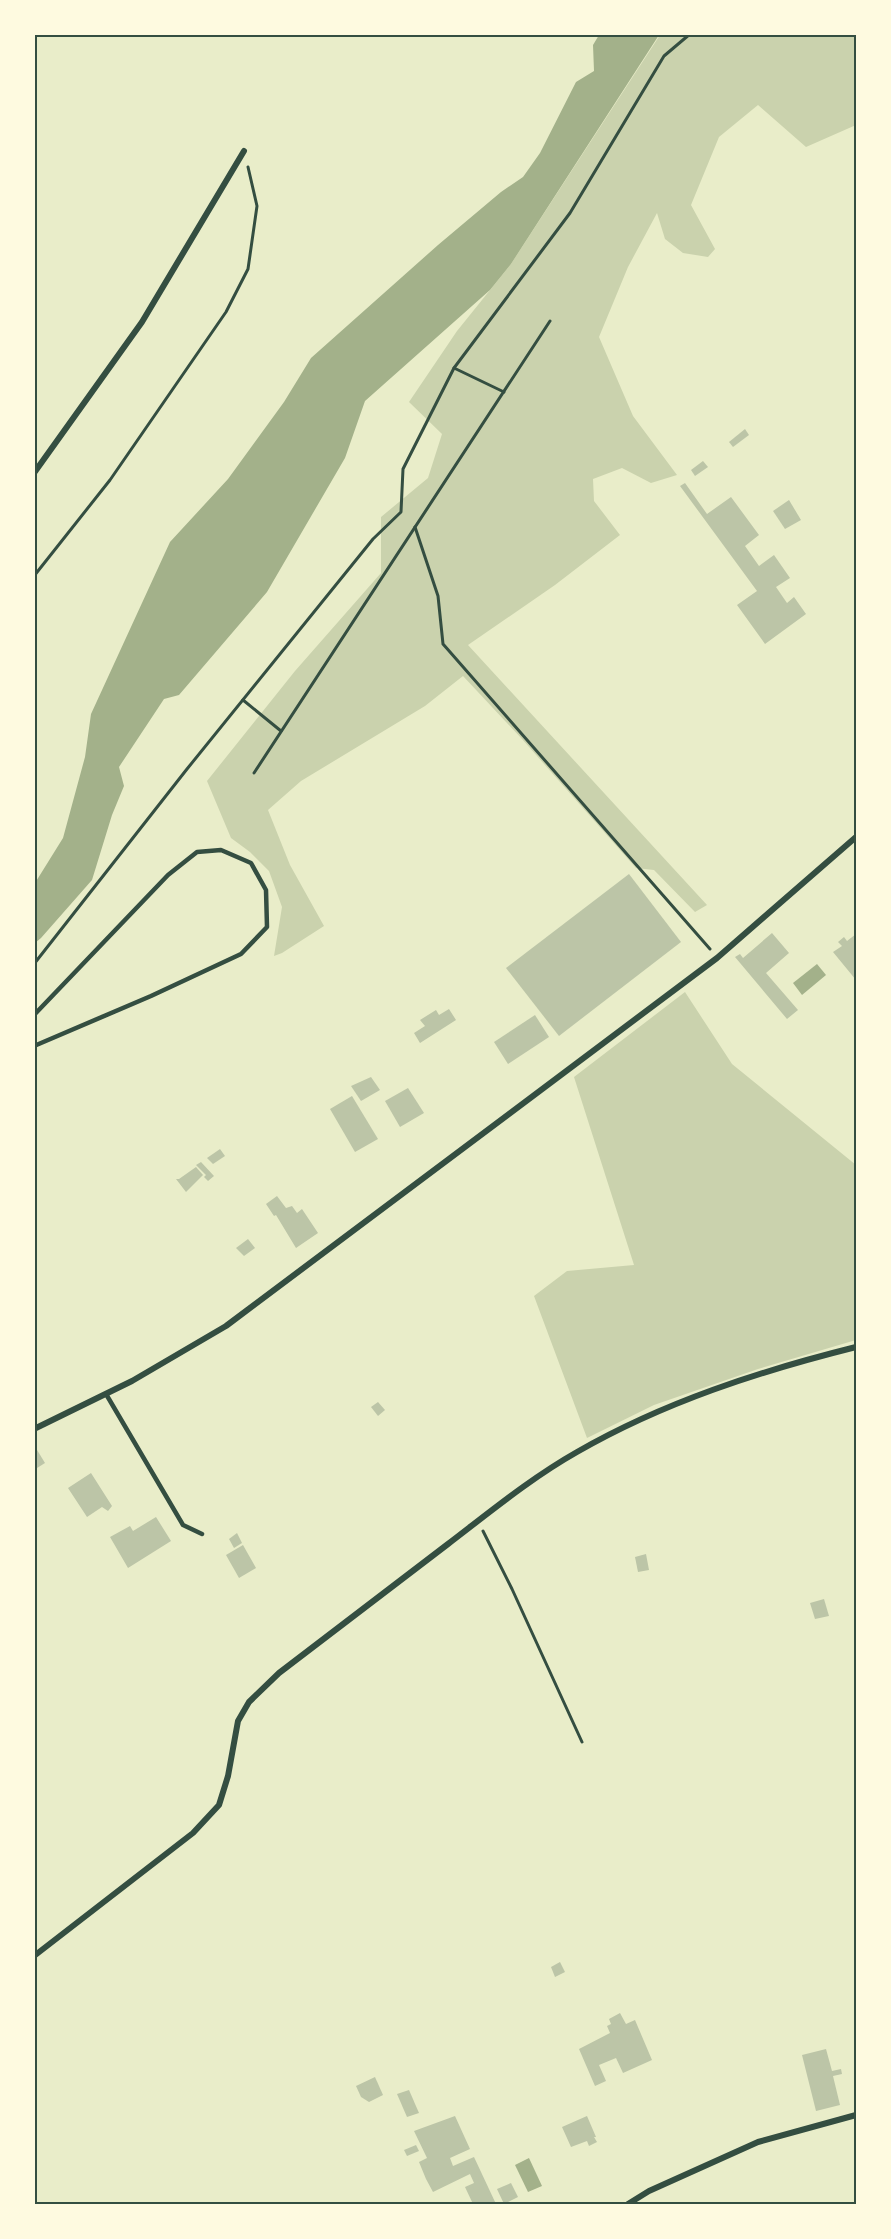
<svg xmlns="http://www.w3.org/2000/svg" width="891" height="2239" viewBox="0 0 891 2239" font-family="Figtree,sans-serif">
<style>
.green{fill:#cad2ad}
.water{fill:#a3b18a}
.building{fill:#bcc5a7}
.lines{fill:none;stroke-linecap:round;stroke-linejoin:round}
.path{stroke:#344e41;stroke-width:3}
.service{stroke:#344e41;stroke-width:4.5}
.minor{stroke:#344e41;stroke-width:6}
.neatline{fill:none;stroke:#344e41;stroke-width:2}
</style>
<rect width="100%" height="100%" fill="#e9edc9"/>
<!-- green -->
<g class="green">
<polygon points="660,35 856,35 856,125 806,147 758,105 719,137 691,205 715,249 708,257 683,253 665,239 657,213 628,267 599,337 633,416 677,475 651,483 622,468 593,479 594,501 620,535 555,585 468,645 707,905 695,912 654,870 636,868 522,739 463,676 425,706 301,781 268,810 290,865 324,926 282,953 274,956 282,907 269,871 250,852 231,838 207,781 295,671 381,573 381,517 428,478 442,434 409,402 457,331 511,264"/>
<polygon points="685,992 732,1064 856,1165 856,1340 758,1369 654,1405 587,1438 534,1296 567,1271 634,1265 574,1077"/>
</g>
<!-- water -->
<g class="water">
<polygon points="599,35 659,35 511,264 490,290 365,401 345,458 267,592 179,695 164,699 119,767 124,786 112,815 92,880 41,938 35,943 35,883 63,838 85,757 91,714 170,542 228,479 284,402 311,358 438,245 501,192 523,177 540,153 576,82 594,71 593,45"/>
<polygon points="817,964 826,975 802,995 793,983"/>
<polygon points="529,2158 542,2186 528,2192 515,2165"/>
</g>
<!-- building -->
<g class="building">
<polygon points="745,429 749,435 733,447 729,442"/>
<polygon points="703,461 708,467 695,476 691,470"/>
<polygon points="685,483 707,514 731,497 759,535 745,546 759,566 774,555 790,578 776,587 787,603 794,597 806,614 765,644 737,605 757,591 680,486"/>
<polygon points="789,500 801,520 785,529 773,511"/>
<polygon points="629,874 681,942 559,1036 506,968"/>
<polygon points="772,933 789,953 766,973 798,1010 787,1019 735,957 740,954 743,958"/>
<polygon points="856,934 856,980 833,952 842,946 838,942 844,937 847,941"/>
<polygon points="449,1009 456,1020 420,1043 414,1033 425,1026 420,1020 436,1010 439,1015"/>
<polygon points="535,1015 549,1037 508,1064 494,1042"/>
<polygon points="371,1077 380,1090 361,1101 351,1086"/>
<polygon points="408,1088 424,1113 400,1127 385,1101"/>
<polygon points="352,1096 378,1139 355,1152 330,1109"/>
<polygon points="220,1149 225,1156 213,1164 207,1158"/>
<polygon points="201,1162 214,1176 208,1181 204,1177 206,1175 196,1165"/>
<polygon points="196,1167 203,1175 186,1192 176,1179 179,1179"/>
<polygon points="277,1196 286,1208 292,1206 297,1213 302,1209 318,1233 296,1248 276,1215 274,1216 266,1204"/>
<polygon points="248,1239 255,1248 244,1256 236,1248"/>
<polygon points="378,1402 385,1410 378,1416 371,1407"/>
<polygon points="34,1445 45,1463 37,1468 34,1464"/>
<polygon points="91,1473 112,1506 108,1511 102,1507 87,1517 68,1488"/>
<polygon points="156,1517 171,1541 128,1568 110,1537 130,1526 133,1531"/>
<polygon points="237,1533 242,1543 234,1548 229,1539"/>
<polygon points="243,1545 256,1568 239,1578 226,1555"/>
<polygon points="646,1554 649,1570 638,1572 635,1557"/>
<polygon points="824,1599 829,1616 815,1619 810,1603"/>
<polygon points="560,1962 565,1972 555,1977 551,1967"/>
<polygon points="620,2013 626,2024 635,2020 652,2060 623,2073 616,2058 599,2065 606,2081 595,2086 579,2049 610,2033 607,2026 611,2024 609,2019"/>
<polygon points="826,2049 832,2071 841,2069 842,2074 833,2076 840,2105 816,2111 802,2055"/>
<polygon points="375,2077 383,2095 369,2102 361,2097 356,2086"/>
<polygon points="409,2090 419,2113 407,2117 397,2094"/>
<polygon points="455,2116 470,2149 450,2158 453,2166 474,2157 496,2204 473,2204 465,2187 474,2183 470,2174 433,2192 426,2179 419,2162 427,2158 414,2131"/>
<polygon points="587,2116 596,2137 594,2137 597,2142 589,2146 587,2141 571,2147 562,2127"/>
<polygon points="416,2145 419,2151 407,2156 404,2150"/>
<polygon points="511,2183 518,2197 504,2204 497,2189"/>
</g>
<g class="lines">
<!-- path -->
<g class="path">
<polyline points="454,368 504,392"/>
<polyline points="415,527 438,596 443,644 710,949"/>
<polyline points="34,576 110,480 226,312 248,269 257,206 248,167"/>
<polyline points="243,700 281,731"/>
<polyline points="254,773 550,321"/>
<polyline points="34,964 187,769 373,539 401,512 403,469 454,368 570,213 664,56 690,34"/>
<polyline points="483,1531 512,1589 582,1742"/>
</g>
<!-- service -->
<g class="service">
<polyline points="34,1015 168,875 197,852 221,850 251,863 266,890 267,927 241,954 151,996 34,1046"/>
<polyline points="106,1394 183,1525 202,1534"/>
</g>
<!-- minor -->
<g class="minor">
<polyline points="34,473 142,322 244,151"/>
<polyline points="34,1429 132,1381 226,1326 717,958 856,837"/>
<path d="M34,1956L193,1833L219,1805L228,1776L238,1721L249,1702L279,1673C335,1630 392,1587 448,1544C490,1512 531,1478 577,1452C664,1402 760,1371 856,1347"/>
<polyline points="628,2204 649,2191 758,2142 856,2115"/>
</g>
</g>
<!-- border -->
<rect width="891" height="2239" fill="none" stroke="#fefae0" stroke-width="72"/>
<rect x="36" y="36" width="819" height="2167" class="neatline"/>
</svg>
